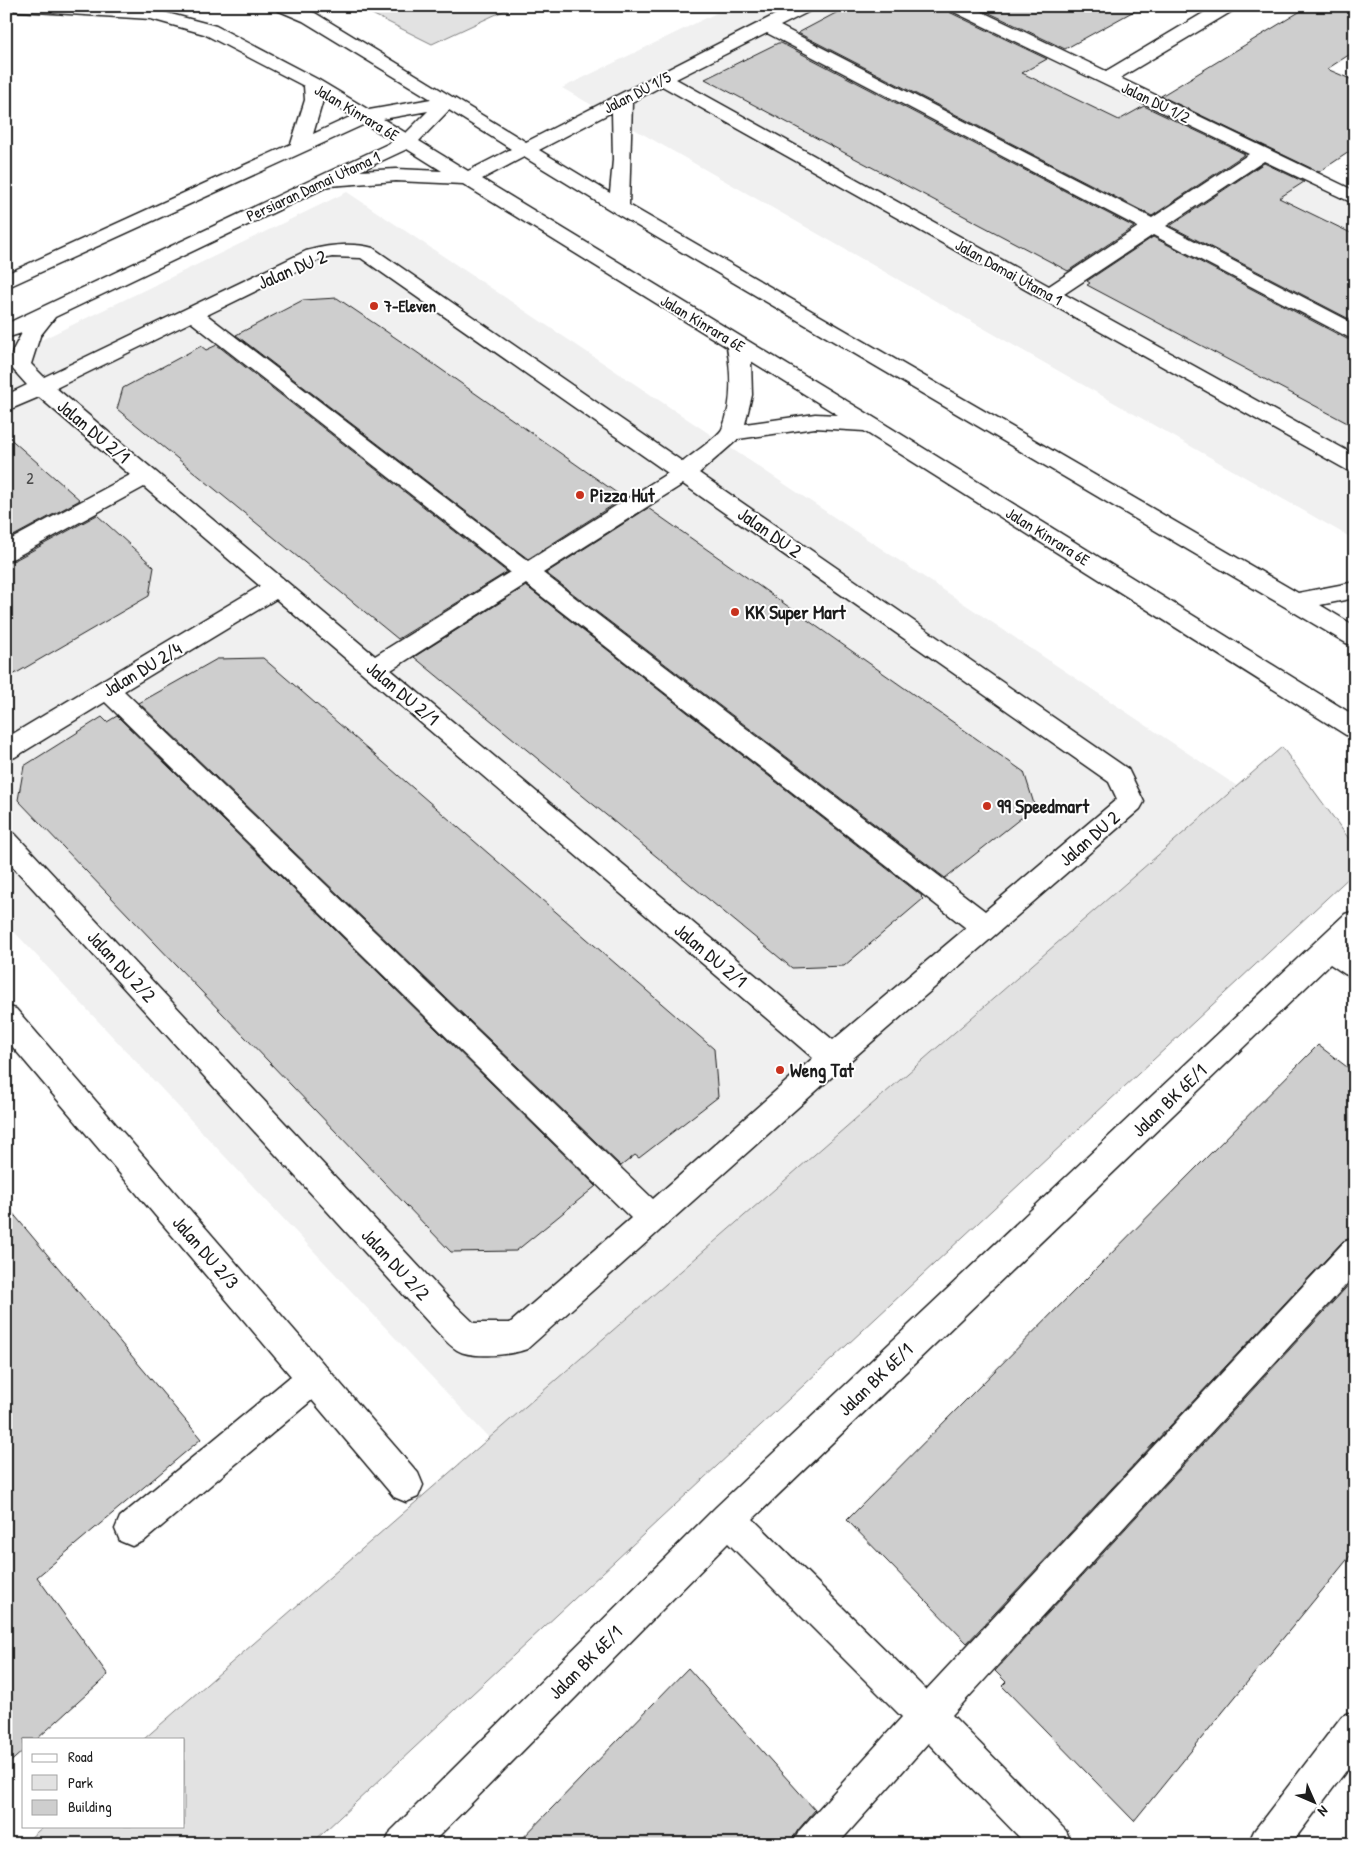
<svg xmlns="http://www.w3.org/2000/svg" width="1361" height="1850" viewBox="0 0 1361 1850" font-family="'Patrick Hand',sans-serif">
<style>
.built{fill:#f0f0f0}
.green{fill:#e2e2e2;stroke:#7f7f7f}
.building{fill:#cecece;stroke:#1c1c1c}
.lines{fill:none;stroke-linecap:round;stroke-linejoin:round}
.minor-casing{stroke:#1c1c1c;stroke-width:3}
.minor{fill:#fff;fill-rule:evenodd}
.poi-dot{fill:#c8321e;stroke:#fff;stroke-width:2}
.labels{text-anchor:middle;stroke-width:4;stroke-linejoin:round;paint-order:stroke}
.far-street-label{font-size:16px;fill:#1c1c1c;stroke:#fff}
.far-poi-label{font-size:16px;font-weight:bold;fill:#1c1c1c;stroke:#fff;text-anchor:start}
.number-label{font-size:16px;fill:#484848}
.street-label{font-size:19px;fill:#1c1c1c;stroke:#fff}
.poi-label{font-size:19px;font-weight:bold;fill:#1c1c1c;stroke:#fff;text-anchor:start}
</style>
<rect width="100%" height="100%" fill="#fff"/>
<filter id="ink" filterUnits="userSpaceOnUse"><feTurbulence type="fractalNoise" baseFrequency=".02" numOctaves="2"/><feDisplacementMap in="SourceGraphic" scale="10" xChannelSelector="R" yChannelSelector="G"/><feConvolveMatrix kernelMatrix="1 2 1 2 8 2 1 2 1" color-interpolation-filters="sRGB"/></filter>
<g filter="url(#ink)">
<!-- built -->
<g class="built">
<polygon points="731,6 972,6 1355,189 1355,540 562,88"/>
<polygon points="347,192 1237,786 489,1438 6,923 6,357"/>
</g>
<!-- green -->
<g class="green">
<polygon points="356,6 514,6 432,44"/>
<polygon points="1282,747 1355,847 1355,872 311,1844 23,1844 44,1826 184,1826 184,1739 144,1739"/>
</g>
<!-- building -->
<g class="building">
<polygon points="849,6 946,6 949,12 1047,59 1022,73 1119,120 1144,106 1245,154 1152,216 798,33"/>
<polygon points="975,6 1143,6 1065,49"/>
<polygon points="1309,6 1355,6 1355,51 1327,69 1355,81 1355,148 1319,172 1161,96"/>
<polygon points="778,43 781,43 1134,227 1068,271 705,79"/>
<polygon points="1264,163 1304,182 1279,198 1355,235 1355,322 1170,226"/>
<polygon points="1153,237 1347,339 1355,340 1355,427 1087,285 1090,283 1087,281"/>
<polygon points="337,298 415,351 624,498 528,559 236,335 303,300"/>
<polygon points="217,345 507,572 398,639 117,409 123,388 201,346 206,350"/>
<polygon points="6,435 80,500 6,540"/>
<polygon points="648,508 1024,772 1035,807 945,878 546,573"/>
<polygon points="97,515 154,567 149,596 6,679 6,562 15,560"/>
<polygon points="526,586 922,896 921,897 923,899 844,966 792,968 414,657"/>
<polygon points="263,658 714,1049 718,1097 639,1158 635,1155 621,1166 139,703 217,659"/>
<polygon points="117,716 596,1186 516,1251 451,1252 18,800 24,766 102,717 107,722"/>
<polygon points="1318,1045 1355,1073 1355,1236 1343,1241 967,1643 847,1520"/>
<polygon points="6,1205 201,1439 37,1577 108,1675 37,1739 24,1739 24,1750 6,1766"/>
<polygon points="1355,1278 1355,1550 1134,1821 1002,1686 1006,1682 995,1671"/>
<polygon points="688,1668 815,1810 798,1830 789,1844 517,1844"/>
</g>
<g class="lines">
<!-- minor casing -->
<g class="minor-casing">
<g id="minor">
<path d="M11,6H108L152,9L216,26L319,80L369,110L431,99L303,21L277,10L275,6H298L315,13L526,142L792,6H814L812,10L780,26L1152,218L1249,154L950,10L948,6H970L1106,71L1215,6H1236L1234,10L1120,78L1355,191V204L1264,161L1166,226L1355,324V338L1348,337L1153,235L1064,294L1355,455V472L1347,470L662,86L632,102L629,205L1298,593L1355,582V598L1320,605L1355,626V646L1346,643L1287,608L612,211L524,157L482,179L878,420L1355,716V737L1346,735L864,431L815,428L738,439L699,473L1128,769L1144,802L1140,809L843,1067L527,1349C512,1355 471,1359 457,1350C447,1344 439,1333 431,1325L6,859V831L15,834L453,1303L474,1323H510L631,1218L105,702L15,757L6,760V738L260,586L144,487L14,558L6,560V542L130,475L39,397L6,411V395L27,385L9,365L13,350L22,333L6,338V324L394,141L365,124L6,288V274L291,144L305,100L304,86L204,34L151,19L19,11L13,10ZM767,33L1138,227L1049,286L676,79ZM323,98L352,116L313,134L323,100ZM449,110L511,149L468,171L419,141ZM428,111L406,133L383,119ZM612,112L613,160L610,193L539,150ZM407,149L442,171L396,169L360,171ZM396,181L463,184L727,347C731,371 733,405 722,429C719,436 691,455 683,462L373,248C351,242 328,245 306,251L44,377L31,364L40,336L55,317L329,186ZM332,257L361,258L668,473L528,561L207,315L319,260ZM191,322L510,572L375,656L56,388ZM751,361L838,415L815,414L745,424L752,395ZM683,484L1109,782L1117,799L985,911L543,573ZM526,584L966,928L833,1040L391,670ZM276,599L813,1058L653,1199L124,691Z"/>
<polygon points="1355,911 1355,940 1348,946 1355,951 1355,978 1345,974 1330,964 753,1519 926,1690 1344,1242 1355,1238 1355,1275 952,1715 1066,1831 1072,1844 1026,1844 928,1743 838,1844 793,1844 799,1831 902,1717 728,1543 431,1844 385,1844 391,1831 716,1507 1345,914"/>
<polygon points="6,1006 16,1009 418,1473 423,1485 418,1497 406,1502 394,1497 312,1400 144,1541 132,1546 120,1541 115,1529 120,1517 291,1376 6,1039"/>
<polygon points="1355,1711 1355,1759 1291,1844 1248,1844 1254,1831 1342,1716"/>
</g>
</g>
<!-- minor -->
<use href="#minor" class="minor"/>
</g>
</g>
<!-- markers -->
<g class="poi-dot">
<circle cx="374" cy="306" r="5"/>
<circle cx="580" cy="495" r="5"/>
<circle cx="735" cy="612" r="5"/>
<circle cx="987" cy="806" r="5"/>
<circle cx="780" cy="1070" r="5"/>
</g>
<g class="labels">
<!-- far-street labels -->
<g class="far-street-label">
<text transform="translate(637 92) rotate(-27)" y="6">Jalan DU 1/5</text>
<text transform="translate(1156 102) rotate(26)" y="6">Jalan DU 1/2</text>
<text transform="translate(357 112) rotate(31)" y="6">Jalan Kinrara 6E</text>
<text transform="translate(313 186) rotate(-25)" y="6">Persiaran Damai Utama 1</text>
<text transform="translate(1009 272) rotate(29)" y="6">Jalan Damai Utama 1</text>
<text transform="translate(703 323) rotate(31)" y="6">Jalan Kinrara 6E</text>
<text transform="translate(1048 536) rotate(32)" y="6">Jalan Kinrara 6E</text>
</g>
<!-- far-poi labels -->
<g class="far-poi-label">
<text x="384" y="312">7-Eleven</text>
</g>
<!-- number labels -->
<g class="number-label">
<text x="30" y="484">2</text>
</g>
<!-- street labels -->
<g class="street-label">
<text transform="translate(292 269) rotate(-23)" y="7">Jalan DU 2</text>
<text transform="translate(94 431) rotate(40)" y="7">Jalan DU 2/1</text>
<text transform="translate(770 532) rotate(35)" y="7">Jalan DU 2</text>
<text transform="translate(142 669) rotate(-31)" y="7">Jalan DU 2/4</text>
<text transform="translate(403 693) rotate(40)" y="7">Jalan DU 2/1</text>
<text transform="translate(1089 838) rotate(-41)" y="7">Jalan DU 2</text>
<text transform="translate(711 955) rotate(40)" y="7">Jalan DU 2/1</text>
<text transform="translate(122 966) rotate(47)" y="7">Jalan DU 2/2</text>
<text transform="translate(1169 1100) rotate(-44)" y="7">Jalan BK 6E/1</text>
<text transform="translate(206 1252) rotate(49)" y="7">Jalan DU 2/3</text>
<text transform="translate(396 1264) rotate(47)" y="7">Jalan DU 2/2</text>
<text transform="translate(875 1379) rotate(-44)" y="7">Jalan BK 6E/1</text>
<text transform="translate(585 1662) rotate(-45)" y="7">Jalan BK 6E/1</text>
</g>
<!-- poi labels -->
<g class="poi-label">
<text x="590" y="502">Pizza Hut</text>
<text x="745" y="619">KK Super Mart</text>
<text x="997" y="813">99 Speedmart</text>
<text x="790" y="1077">Weng Tat</text>
</g>
</g>
<!-- margin -->
<rect width="1361" height="1850" fill="none" stroke="#fff" stroke-width="25"/>
<rect x="12" y="12" width="1336" height="1825" fill="none" stroke="#1c1c1c" stroke-width="2" filter="url(#ink)"/>
<!-- legend -->
<rect x="22" y="1738" width="162" height="90" fill="#ffffff" stroke="#a4a4a4"/>
<rect x="32" y="1754" width="25" height="8" fill="#ffffff" stroke="#a4a4a4"/>
<text x="68" y="1762" font-size="15" fill="#1c1c1c">Road</text>
<rect x="32" y="1775" width="25" height="15" fill="#e2e2e2" stroke="#a4a4a4"/>
<text x="68" y="1788" font-size="15" fill="#1c1c1c">Park</text>
<rect x="32" y="1800" width="25" height="15" fill="#cecece" stroke="#a4a4a4"/>
<text x="68" y="1812" font-size="15" fill="#1c1c1c">Building</text>
<!-- north arrow -->
<g transform="translate(1314 1802) rotate(135)" stroke="#ffffff" stroke-width="4" paint-order="stroke">
<path d="M0-4L9 19L0 12L-9 19Z" fill="#1c1c1c"/>
<text y="-8" font-size="14" font-weight="bold" text-anchor="middle" fill="#1c1c1c">N</text>
</g>
</svg>
